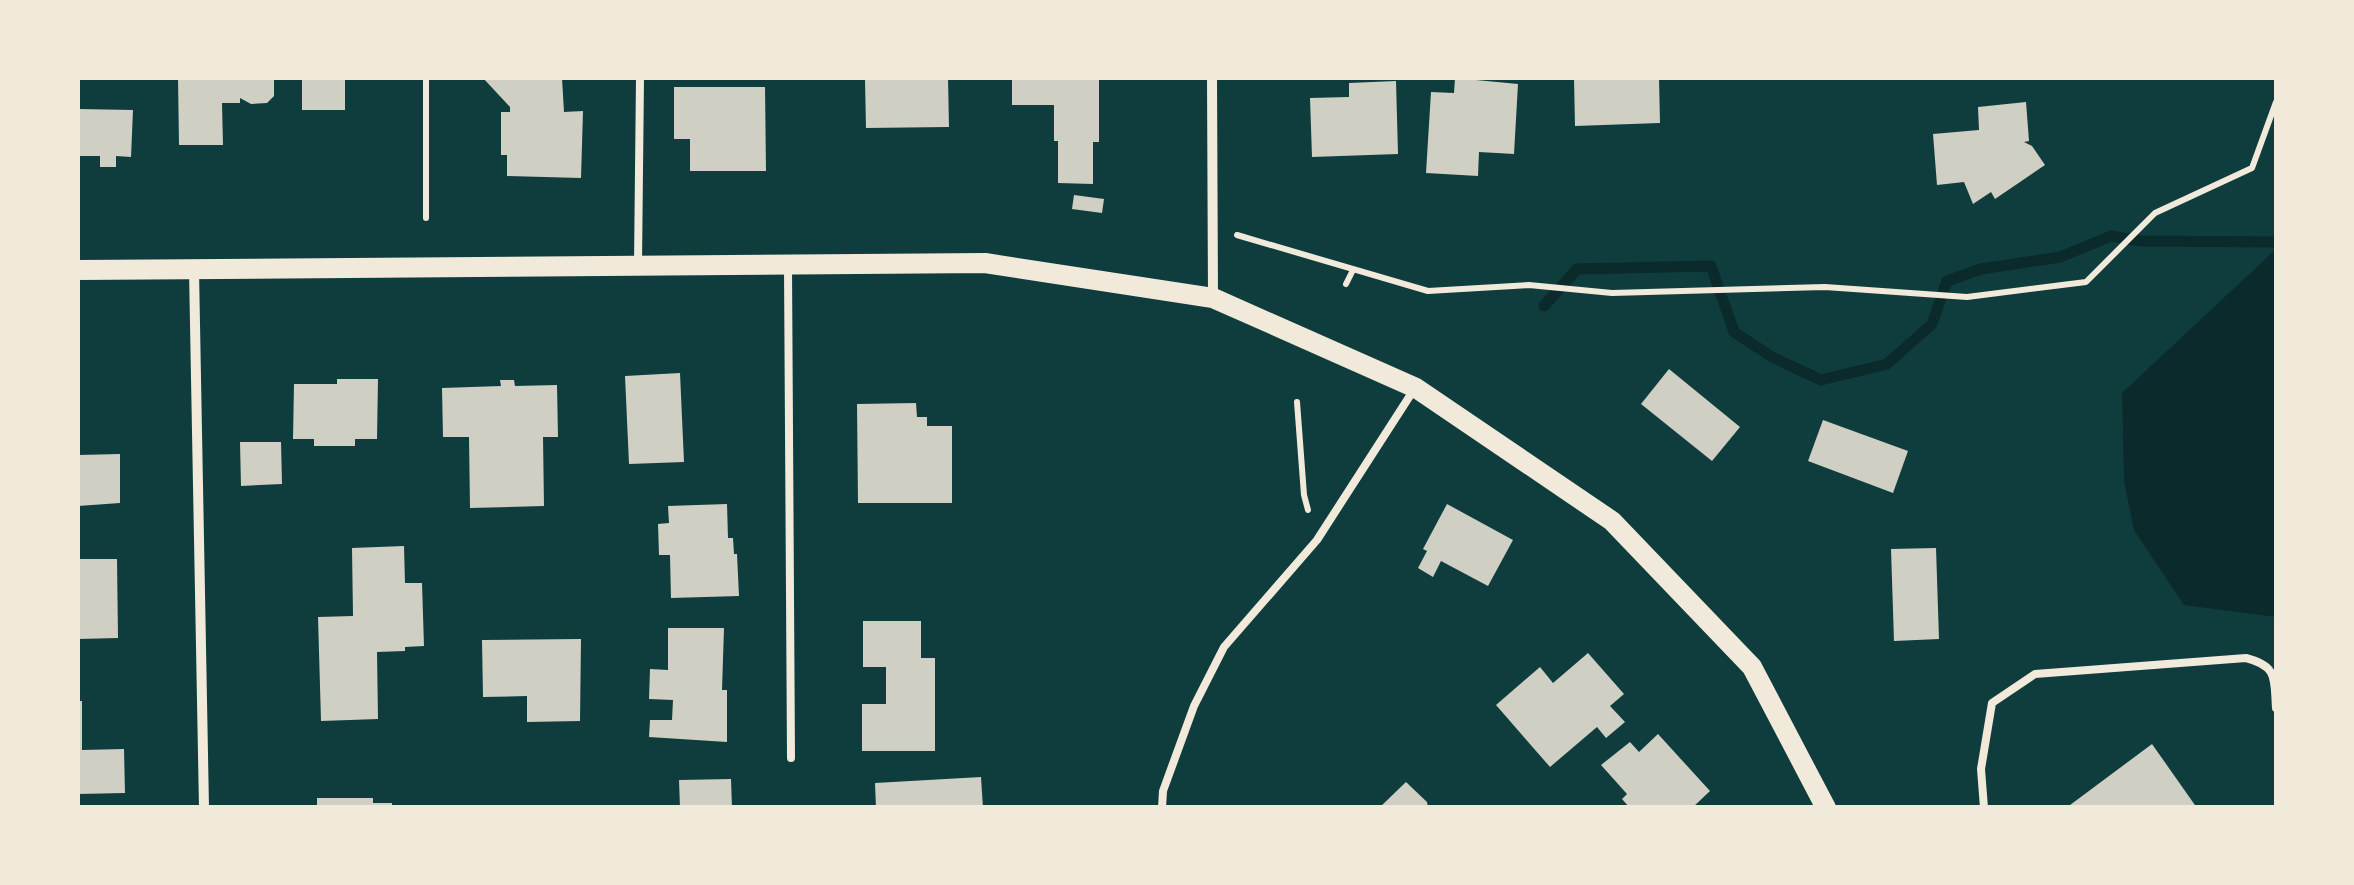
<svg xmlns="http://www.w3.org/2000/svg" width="2354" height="885" viewBox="0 0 2354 885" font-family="Roboto,sans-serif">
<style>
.water{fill:#0a2a2b}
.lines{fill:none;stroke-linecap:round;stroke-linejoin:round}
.stream{stroke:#0a2a2b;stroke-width:11}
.building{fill:#cfcfc3}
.path{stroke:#f1e9da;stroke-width:6}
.service{stroke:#f1e9da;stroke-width:8}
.minor{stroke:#f1e9da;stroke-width:10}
.secondary{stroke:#f1e9da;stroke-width:20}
</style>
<rect width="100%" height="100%" fill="#0f3d3e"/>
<!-- water -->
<polygon class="water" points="2276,249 2276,617 2184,605 2134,530 2124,481 2122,393"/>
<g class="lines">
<!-- stream -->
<polyline class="stream" points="1544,306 1577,269 1711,266 1734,332 1772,357 1821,380 1887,364 1932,324 1947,281 1981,269 2060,257 2111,236 2141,241 2276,242"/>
</g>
<!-- building -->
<g class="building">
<polygon points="178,78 274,78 274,96 267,103 251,104 240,98 240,103 222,103 223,145 179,145"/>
<rect x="302" y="78" width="43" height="32"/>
<polygon points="483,78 562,78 564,112 583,111 581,178 507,176 507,155 501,155 501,112 510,112 510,107"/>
<polygon points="905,78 948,78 949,127 866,128 865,80"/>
<polygon points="1012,78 1099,78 1099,142 1093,142 1093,184 1058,183 1058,141 1054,141 1054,105 1012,105"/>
<polygon points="1455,78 1518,84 1514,154 1479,152 1478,176 1426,173 1431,92 1454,93"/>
<polygon points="1574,78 1659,78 1660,123 1575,126"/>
<polygon points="1396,81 1398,154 1312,157 1310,98 1349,97 1349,83"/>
<polygon points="674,87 765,87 766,171 690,171 690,139 674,139"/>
<polygon points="2026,102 2029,141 2024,142 2032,146 2045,165 1995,199 1991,192 1973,204 1964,182 1937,185 1933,134 1979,130 1978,107"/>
<polygon points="78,109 133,110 131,157 116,156 116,167 100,167 100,156 78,156"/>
<polygon points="1074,195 1104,199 1102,213 1072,209"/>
<polygon points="1669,369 1740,427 1712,461 1641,404"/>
<polygon points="680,373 684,462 629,464 625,376"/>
<polygon points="337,379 378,379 377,439 355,439 355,446 314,446 314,439 293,439 294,384 337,384"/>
<polygon points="500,380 514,380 515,386 557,385 558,437 543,437 544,506 470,508 469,437 443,437 442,388 501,386"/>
<polygon points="916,403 917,417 927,417 927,426 952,426 952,503 858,503 857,404"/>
<polygon points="1823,420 1908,451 1893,493 1808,461"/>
<polygon points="240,442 281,442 282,484 241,486"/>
<polygon points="120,454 120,503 78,506 78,455"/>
<polygon points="727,504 728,538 733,538 734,554 737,554 739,596 671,598 670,555 659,555 658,524 669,523 668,506"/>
<polygon points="1447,504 1513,540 1488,586 1441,561 1433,577 1418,568 1427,551 1423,549"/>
<polygon points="404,546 405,583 422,583 424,646 405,647 405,651 377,652 378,719 321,721 318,617 353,616 352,548"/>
<polygon points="1936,548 1939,639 1894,641 1891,549"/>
<polygon points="78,559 117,559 118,638 78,639"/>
<polygon points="863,621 921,621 921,658 935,658 935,751 862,751 862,704 886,704 886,667 863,667"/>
<polygon points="668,628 724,628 722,690 727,690 727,742 649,737 650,720 672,720 673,700 649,699 650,669 668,670"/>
<polygon points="581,639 580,721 527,722 527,696 483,697 482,640"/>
<polygon points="1588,653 1624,694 1610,706 1625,722 1606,738 1597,727 1550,767 1496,705 1540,667 1553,683"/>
<polygon points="78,701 82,701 82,750 124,749 125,793 78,794"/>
<polygon points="1658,734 1710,791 1692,808 1630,808 1622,799 1627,794 1601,765 1630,742 1639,752"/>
<polygon points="2152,744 2197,808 2066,808"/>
<polygon points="981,777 983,808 876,808 875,783"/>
<polygon points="731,779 732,808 680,808 679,780"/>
<polygon points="1406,782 1427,802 1428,808 1379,808"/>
<polygon points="317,798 373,798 373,803 392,803 392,808 317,808"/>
</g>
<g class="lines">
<!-- path -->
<g class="path">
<polyline points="426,78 426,218"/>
<polyline points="1237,235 1428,291 1529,285 1612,293 1825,287 1967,297 2086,282 2155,213 2252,168 2276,102"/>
<polyline points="1346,284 1353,270"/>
<polyline points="1297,402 1304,495 1308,510"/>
</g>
<!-- service -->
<g class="service">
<polyline points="638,264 640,78"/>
<polyline points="788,267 791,758"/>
<polyline points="1162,808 1163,791 1194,706 1224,647 1317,540 1413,391"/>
<path d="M1984,808L1981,769L1992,703L2035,674L2246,658C2278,666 2274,679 2276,708"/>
</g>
<!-- minor -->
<g class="minor">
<polyline points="1212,78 1213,298"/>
<polyline points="194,270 204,808"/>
</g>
<!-- secondary -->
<polyline class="secondary" points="78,270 985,263 1213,298 1416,388 1612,521 1752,667 1826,808"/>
</g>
<!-- border -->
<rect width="2354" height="885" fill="none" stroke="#f1e9da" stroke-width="160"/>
</svg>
